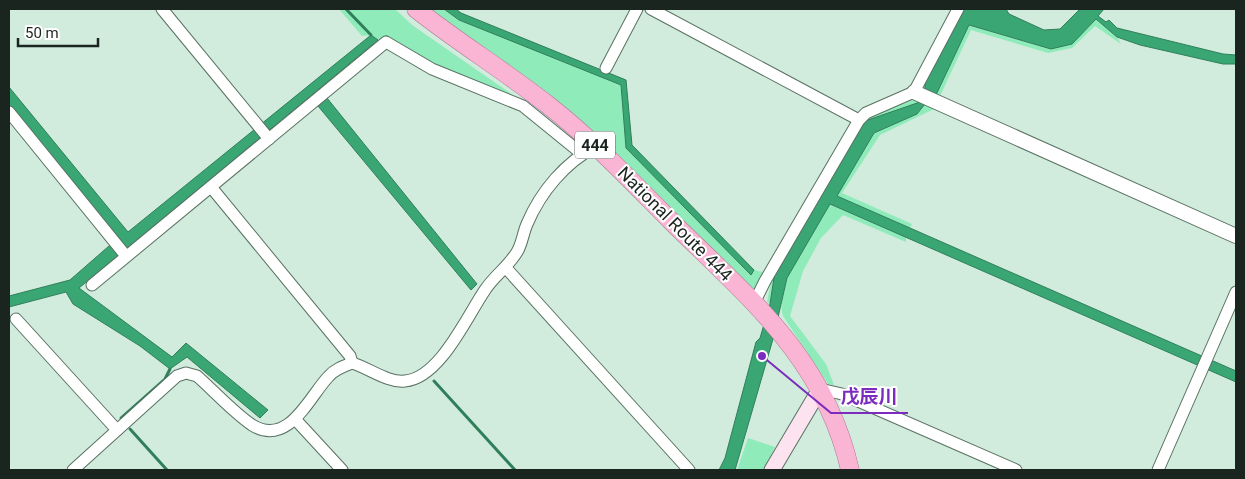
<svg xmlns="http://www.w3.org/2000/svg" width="1245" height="479" viewBox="0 0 1245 479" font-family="Roboto,'Noto Sans JP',sans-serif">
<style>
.green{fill:#90ebba}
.water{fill:#39a674;stroke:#307f5b}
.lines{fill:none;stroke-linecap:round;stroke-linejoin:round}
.stream{stroke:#307f5b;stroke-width:3}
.minor-casing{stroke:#597163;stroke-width:13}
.tertiary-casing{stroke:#597163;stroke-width:16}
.secondary-casing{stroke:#597163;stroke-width:17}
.trunk-casing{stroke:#ab768e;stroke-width:19}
.minor{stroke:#fff;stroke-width:11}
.tertiary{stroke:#fff;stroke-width:14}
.secondary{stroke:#fde3ef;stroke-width:15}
.trunk{stroke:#fab4d4;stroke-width:18}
.labels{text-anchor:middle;stroke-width:4;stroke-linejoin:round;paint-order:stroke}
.shield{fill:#fff;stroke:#5f6663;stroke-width:1}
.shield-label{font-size:16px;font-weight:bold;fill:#1b2520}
.street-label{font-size:18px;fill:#1b2520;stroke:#fff}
.leader{fill:none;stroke:#7b2cbf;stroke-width:2}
.callout-dot{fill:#7b2cbf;stroke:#fff;stroke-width:2}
.callout-label{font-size:19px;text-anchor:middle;font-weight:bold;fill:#7b2cbf;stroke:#fff;stroke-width:4;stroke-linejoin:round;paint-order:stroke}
</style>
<rect width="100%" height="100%" fill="#d1ecdc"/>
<!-- green -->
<g class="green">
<polygon points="339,9 395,9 412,25 520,100 438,66 387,37 378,40 371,35 362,36"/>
<polygon points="428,9 444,9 459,20 621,85 626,148 751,275 754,270 763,272 753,292"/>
<polygon points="960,9 936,95 968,25 1051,49 1096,19 1117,37 1121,44 1095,26 1072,48 1048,53 971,30 940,96 918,90"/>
<polygon points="918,98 932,105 934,109 880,135 842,193 912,224 910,228 836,196 874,133 917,114 924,104 920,102 865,122 775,271 770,304 767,302 773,271 864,119"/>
<path d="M830,204L906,237V242L843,215L821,238L803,271L790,316L826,364L834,385L828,384L783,316C773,284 813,232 830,204Z"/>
<polygon points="748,438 775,447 763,470 737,470"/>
</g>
<!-- water -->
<g class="water">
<polygon points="444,9 456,9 461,13 626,80 632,145 754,270 751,275 626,148 621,85 459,20"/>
<polygon points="963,9 1006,9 1009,14 1044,30 1060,29 1080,9 1104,9 1098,16 1106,22 1109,20 1117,28 1223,54 1236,55 1236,64 1223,64 1140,45 1117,37 1096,19 1072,44 1051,49 969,25 936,95 925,91 925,82"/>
<polygon points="371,35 378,40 79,288 172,357 186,343 268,410 260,418 187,357 170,369 140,346 73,304 66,292 9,307 9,296 70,280 117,239 9,105 9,87 128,232"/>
<polygon points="327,98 477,284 471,290 318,106"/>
<polygon points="920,102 925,104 917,114 874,133 837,196 1236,371 1236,382 830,204 787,278 773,339 735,470 719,470 725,458 756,342 760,338 770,304 775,271 865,121"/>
</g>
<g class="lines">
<!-- stream -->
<g class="stream">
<polyline points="346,9 371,35"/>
<polyline points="434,381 515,470"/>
<polyline points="121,418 165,379 170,369"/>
<polyline points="130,429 167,470"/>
</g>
<!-- minor casing -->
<g class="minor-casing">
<g id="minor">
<polyline points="162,9 269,139"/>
<polyline points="651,9 859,120"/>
<polyline points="606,68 637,9"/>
<polyline points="9,112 126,256"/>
<polyline points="211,187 350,356 352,363"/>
<polyline points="506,268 689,470"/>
<polyline points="92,285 386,42 432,69 523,106 582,154"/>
<polyline points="754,303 765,281 859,120 866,113 914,92 958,9"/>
<polyline points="16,319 117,430"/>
<polyline points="820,389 842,394 1016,470"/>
<polyline points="295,419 342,470"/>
<path d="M73,470L177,376L186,373L197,376C214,391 234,413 252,425C289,448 310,395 329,376C335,369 344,366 352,363C369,368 388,383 405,381C440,378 467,316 485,290C494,276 508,267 517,252C522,244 523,233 527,224C541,191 565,163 596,146"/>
<polyline points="1158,470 1236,292"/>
</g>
</g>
<!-- tertiary casing -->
<g class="tertiary-casing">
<polyline id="tertiary" points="914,92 1236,236"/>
</g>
<!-- secondary casing -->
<g class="secondary-casing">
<polyline id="secondary" points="772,470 820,389"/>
</g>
<!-- trunk casing -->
<g class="trunk-casing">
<path id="trunk" d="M416,9C459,43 505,71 548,105C593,140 632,182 672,222C749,298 825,359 850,470"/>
</g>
<!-- minor -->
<use href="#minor" class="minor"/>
<!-- tertiary -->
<use href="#tertiary" class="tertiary"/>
<!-- secondary -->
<use href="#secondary" class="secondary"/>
<!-- trunk -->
<use href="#trunk" class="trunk"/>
</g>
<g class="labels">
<!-- shield labels -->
<rect class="shield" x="575" y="131.5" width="40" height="27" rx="4"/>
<g class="shield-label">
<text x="595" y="151">444</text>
</g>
<!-- street labels -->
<g class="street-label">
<text transform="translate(675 224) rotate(45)" y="6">National Route 444</text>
</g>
</g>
<!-- callouts -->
<path class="leader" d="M762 356L831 413H908"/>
<circle class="callout-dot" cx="762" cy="356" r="5"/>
<g class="callout-label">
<text x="869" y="403">戊辰川</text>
</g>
<!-- border -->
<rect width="1245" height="479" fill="none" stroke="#1b2520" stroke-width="20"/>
<!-- scale -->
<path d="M18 38v8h80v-8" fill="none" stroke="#1b2520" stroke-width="2.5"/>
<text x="25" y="38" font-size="15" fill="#1b2520" stroke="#ffffff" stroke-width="4" paint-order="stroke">50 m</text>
</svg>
